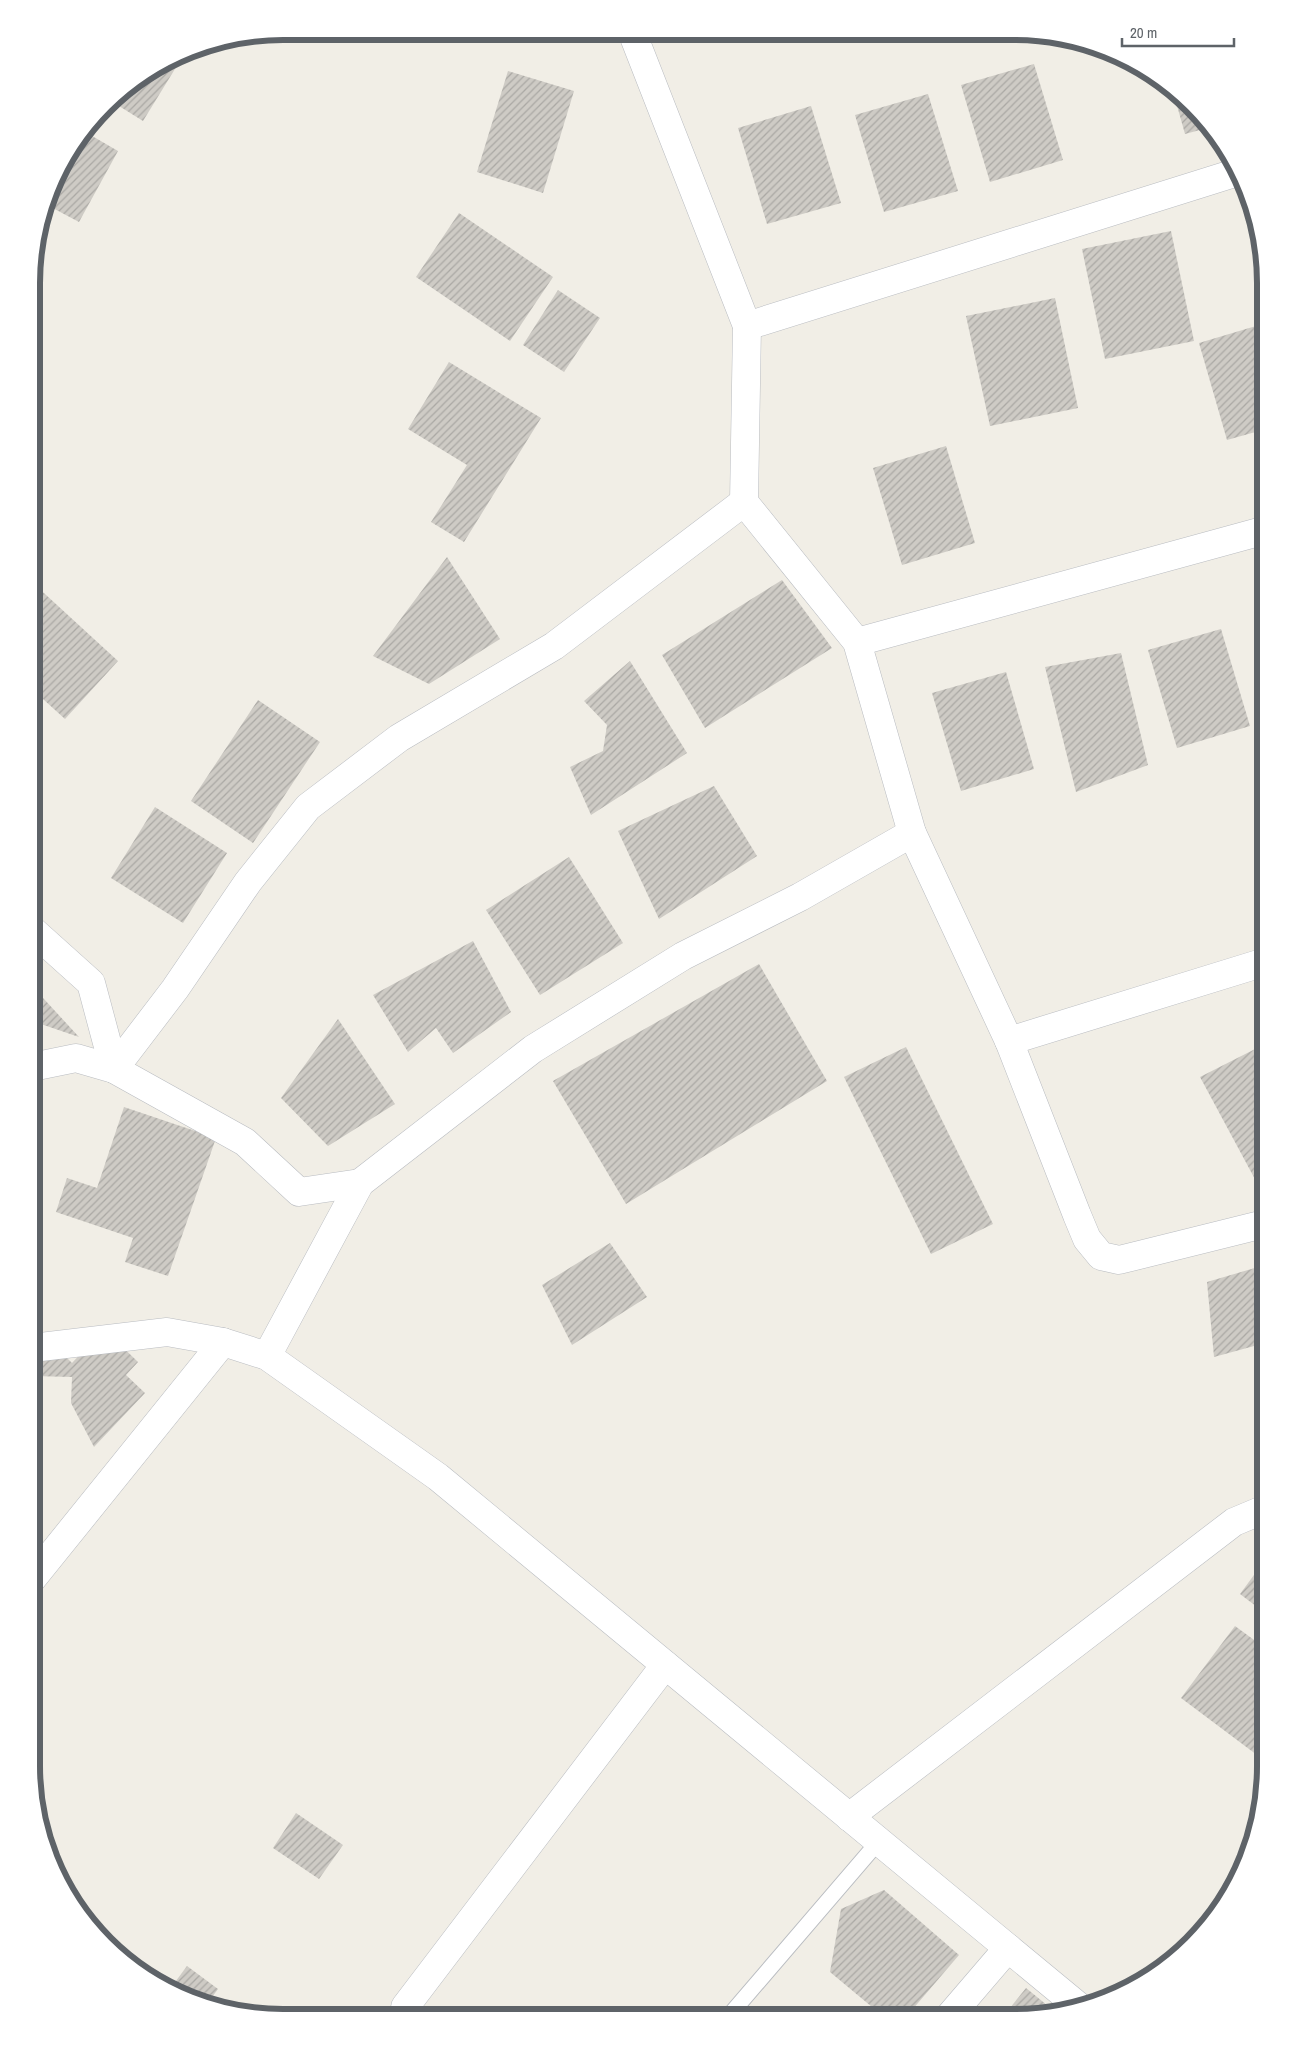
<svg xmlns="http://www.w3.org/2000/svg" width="1297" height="2049" viewBox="0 0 1297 2049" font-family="'Archivo Narrow',sans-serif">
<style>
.building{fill:url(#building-hatch)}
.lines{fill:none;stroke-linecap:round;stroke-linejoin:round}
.lane-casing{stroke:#b9bcc1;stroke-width:17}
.street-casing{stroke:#b9bcc1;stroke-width:29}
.lane{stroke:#fff;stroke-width:15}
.street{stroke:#fff;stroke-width:28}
.rim{fill:none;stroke:#5e6368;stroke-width:6}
</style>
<defs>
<pattern id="building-hatch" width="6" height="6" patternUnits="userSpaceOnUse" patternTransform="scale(1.25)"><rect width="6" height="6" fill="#cecbc5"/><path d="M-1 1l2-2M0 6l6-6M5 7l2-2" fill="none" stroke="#aaa8a4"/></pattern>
</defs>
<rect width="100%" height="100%" fill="#f1eee6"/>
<!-- building -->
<g class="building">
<polygon points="186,51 143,121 111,101 117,94"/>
<polygon points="1034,64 1063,160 990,182 961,85"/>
<polygon points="508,71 574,91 543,193 477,172"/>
<polygon points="1172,88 1211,127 1185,134"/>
<polygon points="928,94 958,191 884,212 855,115"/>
<polygon points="811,106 841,203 767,224 738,128"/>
<polygon points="87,133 118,151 79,222 47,205 57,172"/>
<polygon points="459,213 553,277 510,341 416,277"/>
<polygon points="1171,231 1194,341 1105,359 1082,249"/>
<polygon points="558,290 600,318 564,372 523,345"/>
<polygon points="1055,298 1078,408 990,426 966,316"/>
<polygon points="1266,323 1266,429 1227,440 1199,343"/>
<polygon points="449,362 541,418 464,542 431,522 467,465 408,429"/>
<polygon points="946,446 975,543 902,565 873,468"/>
<polygon points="447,557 500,639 429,684 373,656"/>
<polygon points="782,580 832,648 705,728 662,655"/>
<polygon points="33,583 118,661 65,719 33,690"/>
<polygon points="1221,629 1250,726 1177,748 1148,650"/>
<polygon points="1121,653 1148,765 1076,792 1045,667"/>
<polygon points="630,661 687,753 591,815 570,767 603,751 607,725 584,701"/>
<polygon points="1006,672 1034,769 961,791 932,693"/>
<polygon points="258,700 320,742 253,843 191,801"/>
<polygon points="714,786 757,856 659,919 618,831"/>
<polygon points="155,807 227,853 183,923 111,878"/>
<polygon points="569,857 623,943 540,995 486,910"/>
<polygon points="473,941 511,1012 453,1053 436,1028 408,1052 373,995"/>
<polygon points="759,964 827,1081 626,1204 553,1081"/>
<polygon points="32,986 79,1037 32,1021"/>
<polygon points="338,1019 395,1104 328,1146 281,1098"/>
<polygon points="1261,1046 1265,1054 1265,1195 1264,1196 1200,1077"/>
<polygon points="906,1047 993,1224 931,1254 844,1077"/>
<polygon points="124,1107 216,1138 168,1276 125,1262 133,1238 56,1212 67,1178 97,1188"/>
<polygon points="610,1243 647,1297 572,1345 542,1285"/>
<polygon points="1265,1265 1265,1343 1214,1357 1207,1282"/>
<polygon points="104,1329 138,1362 126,1375 145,1393 94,1447 71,1403 72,1377 32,1376 32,1366 53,1344 72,1363"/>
<polygon points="1265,1560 1265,1613 1240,1594"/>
<polygon points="1235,1626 1265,1648 1265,1761 1181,1698"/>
<polygon points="296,1813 343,1845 319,1879 273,1848"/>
<polygon points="884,1890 959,1955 906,2017 884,2017 830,1972 841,1909"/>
<polygon points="187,1966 218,1989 207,2004 187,1999 170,1989"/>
<polygon points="1026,1988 1053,2010 1014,2018 1002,2018"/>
</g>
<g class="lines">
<!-- lane casing -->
<g class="lane-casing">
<polyline id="lane" points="728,2017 879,1841"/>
</g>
<!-- street casing -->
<g class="street-casing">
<g id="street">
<polyline points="632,32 747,326 744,502 857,642 912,833 1009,1041 1265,962"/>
<polyline points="747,326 1238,172"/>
<polyline points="857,642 1266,530"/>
<polyline points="32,930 91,983 114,1069"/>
<polyline points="1009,1041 1077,1215 1087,1239 1101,1256 1119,1260 1264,1224"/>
<polyline points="32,1067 76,1058 114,1069 245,1142 299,1192 360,1183"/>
<polyline points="114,1069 175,989 248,882 308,807 399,738 554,646 744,502"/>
<polyline points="32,1348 167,1332 223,1342 267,1356 438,1477 1077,2005"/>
<polyline points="267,1356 360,1183 533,1049 683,956 800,897 912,833"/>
<polyline points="32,1579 223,1342"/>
<polyline points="849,1817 1234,1522 1265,1509"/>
<polyline points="405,2007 665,1665"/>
<polyline points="948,2018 1008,1948"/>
</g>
</g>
<!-- lane -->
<use href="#lane" class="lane"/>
<!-- street -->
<use href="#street" class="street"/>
</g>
<!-- crop -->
<path d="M0 0H1297V2049H0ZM283 40H1014A243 243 0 0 1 1257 283V1766A243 243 0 0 1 1014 2009H283A243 243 0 0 1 40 1766V283A243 243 0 0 1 283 40Z" fill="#fff" fill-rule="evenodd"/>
<path class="rim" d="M283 40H1014A243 243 0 0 1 1257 283V1766A243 243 0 0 1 1014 2009H283A243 243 0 0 1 40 1766V283A243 243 0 0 1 283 40Z"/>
<!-- scale -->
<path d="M1122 38v8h112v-8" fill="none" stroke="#5e6368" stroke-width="2.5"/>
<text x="1130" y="38" font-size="15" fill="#5e6368" stroke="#ffffff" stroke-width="4" paint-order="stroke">20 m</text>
</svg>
